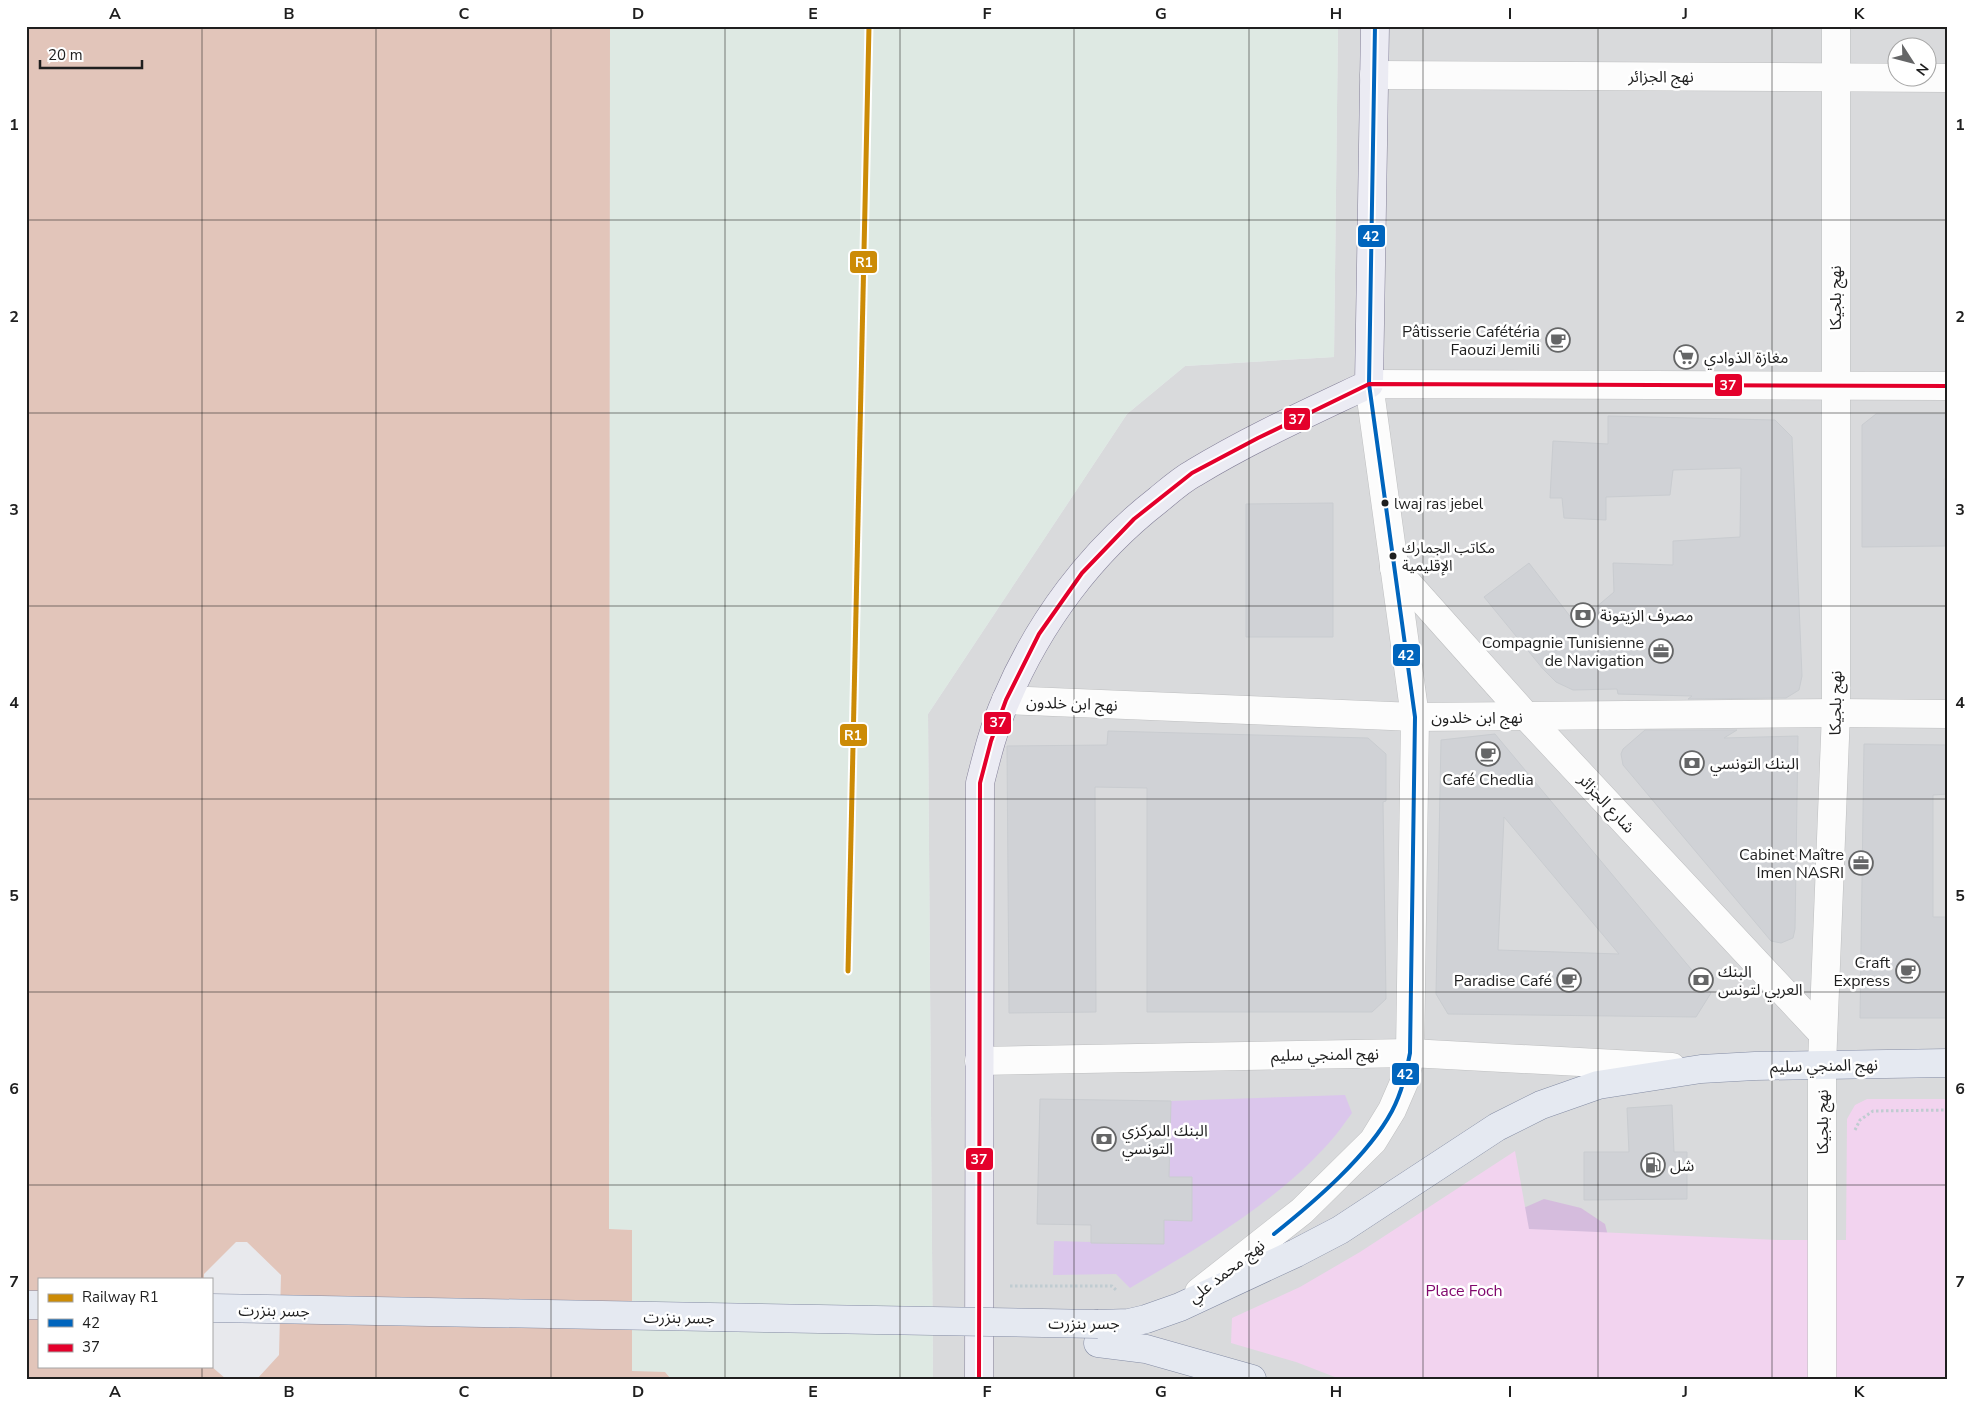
<svg xmlns="http://www.w3.org/2000/svg" width="1974" height="1405" viewBox="0 0 1974 1405" font-family="'Nunito Sans','Noto Sans Arabic',sans-serif">
<style>
.residential{fill:#d9dadc;fill-rule:evenodd}
.industrial{fill:#dee9e3}
.grass{fill:#dbc6ec}
.forest{fill:#d5bcdd}
.park{fill:#f2d3ef}
.water{fill:#e2c5ba}
.building{fill:#d0d2d6;stroke:#c9ccd0;fill-rule:evenodd}
.lines{fill:none;stroke-linecap:round;stroke-linejoin:round}
.minor-casing{stroke:#bebfc0;stroke-width:29}
.tertiary-casing{stroke:#bebfc0;stroke-width:29}
.secondary-casing{stroke:#837f98;stroke-width:29}
.primary-casing{stroke:#848ca4;stroke-width:29}
.path{stroke:#c0ccd1;stroke-width:3;stroke-dasharray:2.5 2.5;stroke-linecap:butt}
.minor{stroke:#fcfcfc;stroke-width:28}
.tertiary{stroke:#fcfcfc;stroke-width:28}
.secondary{stroke:#ebebf3;stroke-width:28}
.primary{stroke:#e5e9f1;stroke-width:28}
.primary-bridge-casing{stroke:#848ca4;stroke-width:29;stroke-linecap:butt}
.primary-bridge{stroke:#e5e9f1;stroke-width:28}
.bus-1-casing{stroke:#fff;stroke-width:8}
.bus-2-casing{stroke:#fff;stroke-width:8}
.bus-1{stroke:#0065bd;stroke-width:4}
.bus-2{stroke:#e4002b;stroke-width:4}
.rail-1-casing{stroke:#fff;stroke-width:9}
.rail-1{stroke:#cc8b06;stroke-width:5}
.grid{fill:none;stroke:#1f1f1f;stroke-width:1;stroke-opacity:0.55}
.bus-dot{fill:#1f1f1f;stroke:#fff;stroke-width:2}
.labels{text-anchor:middle;stroke-width:5;stroke-linejoin:round;paint-order:stroke}
.bus-label{font-size:15px;fill:#1f1f1f;stroke:#fff;text-anchor:start}
.street-label{font-size:16px;fill:#1f1f1f;stroke:#fff}
.poi-label{font-size:16px;fill:#1f1f1f;stroke:#fff;text-anchor:start}
.park-label{font-size:16px;fill:#81086d;stroke:#fff}
.line-badge{stroke:#fff;stroke-width:2}
.badge-label{font-size:14px;text-anchor:middle;font-weight:bold;fill:#fff}
.neatline{fill:none;stroke:#1f1f1f;stroke-width:2}
.grid-label{font-size:16px;text-anchor:middle;font-weight:bold;fill:#1f1f1f}
</style>
<rect width="100%" height="100%" fill="#e8e9ed"/>
<!-- residential -->
<path class="residential" d="M1338,26H1948V1379H933L928,714L1127,414L1185,366L1334,357ZM1896,48H1926V78H1896Z"/>
<!-- industrial -->
<polygon class="industrial" points="610,26 1338,26 1334,357 1185,366 1127,414 928,714 933,1379 671,1379 665,1372 632,1372 632,1230 609,1229"/>
<!-- grass -->
<path class="grass" d="M1345,1095L1352,1113C1344,1124 1337,1134 1328,1144C1275,1203 1198,1248 1130,1288L1116,1274L1053,1275L1054,1241L1163,1244L1164,1220L1192,1221V1177H1169L1171,1101Z"/>
<!-- forest -->
<polygon class="forest" points="1544,1199 1581,1208 1605,1224 1611,1248 1490,1245 1514,1212"/>
<!-- park -->
<polygon class="park" points="1867,1099 1948,1099 1948,1379 1340,1379 1296,1362 1231,1343 1232,1318 1300,1287 1360,1252 1515,1151 1529,1229 1778,1240 1846,1240 1847,1119 1855,1105"/>
<!-- water -->
<polygon class="water" points="26,26 610,26 609,1229 632,1230 632,1371 665,1372 671,1379 257,1379 279,1355 281,1275 247,1242 236,1242 204,1274 204,1279 39,1279 39,1366 211,1366 226,1379 26,1379"/>
<!-- building -->
<g class="building">
<polygon points="1876,414 1948,414 1948,479 1944,479 1945,546 1862,547 1862,425"/>
<polygon points="1608,416 1775,420 1792,437 1802,676 1799,690 1786,698 1688,699 1692,696 1618,694 1617,689 1573,690 1556,682 1543,669 1484,597 1529,563 1576,624 1614,592 1613,563 1673,565 1673,541 1740,537 1741,468 1673,470 1670,495 1606,497 1606,520 1564,518 1562,498 1550,498 1553,441 1608,444"/>
<polygon points="1333,503 1333,637 1246,637 1246,504"/>
<polygon points="1645,730 1737,730 1724,738 1798,736 1795,929 1793,938 1781,943 1771,941 1623,765 1621,754 1623,749"/>
<polygon points="1108,731 1368,738 1386,754 1386,801 1383,802 1386,999 1372,1012 1147,1012 1147,788 1095,787 1096,1012 1009,1013 1007,746 1107,745"/>
<path d="M1495,734L1711,993L1696,1017L1448,1014L1436,994L1441,740ZM1504,817L1619,954L1498,950Z"/>
<polygon points="1864,744 1948,745 1948,794 1933,795 1933,917 1948,917 1948,1018 1860,1018"/>
<polygon points="1040,1099 1171,1101 1169,1177 1192,1177 1192,1221 1164,1220 1164,1244 1091,1243 1091,1225 1037,1224"/>
<polygon points="1672,1105 1674,1152 1687,1152 1687,1199 1584,1200 1584,1152 1629,1152 1627,1108"/>
</g>
<g class="lines">
<!-- minor casing -->
<g class="minor-casing">
<g id="minor">
<polyline points="1374,75 1948,78"/>
<polyline points="1394,568 1527,717 1823,1034"/>
<polyline points="1006,700 1415,717 1836,713 1948,714"/>
<polyline points="979,1061 1410,1053 1672,1067"/>
<polyline points="1822,1379 1822,1065 1836,713 1836,26"/>
</g>
</g>
<!-- tertiary casing -->
<g class="tertiary-casing">
<polyline id="tertiary" points="1199,1292 1302,1211 1373,1141 1392,1110 1405,1080 1410,1053 1415,717 1369,384 1948,386"/>
</g>
<!-- secondary casing -->
<g class="secondary-casing">
<path id="secondary" d="M979,1379L980,783C987,755 994,727 1006,700C1039,622 1091,552 1158,500C1169,491 1181,480 1194,473C1250,439 1310,412 1369,384L1375,26"/>
</g>
<!-- primary casing -->
<g class="primary-casing">
<g id="primary">
<polyline points="26,1305 39,1305"/>
<polyline points="1098,1324 1129,1323 1146,1319 1180,1307 1296,1253 1340,1230 1497,1127 1541,1105 1598,1085 1701,1069 1755,1066 1948,1063"/>
<polyline points="1098,1343 1146,1349 1252,1379"/>
</g>
</g>
<!-- path -->
<g class="path">
<polyline points="1855,1130 1860,1120 1873,1111 1948,1110"/>
<polyline points="1010,1286 1112,1286 1117,1291"/>
</g>
<!-- minor -->
<use href="#minor" class="minor"/>
<!-- tertiary -->
<use href="#tertiary" class="tertiary"/>
<!-- secondary -->
<use href="#secondary" class="secondary"/>
<!-- primary -->
<use href="#primary" class="primary"/>
<!-- primary-bridge casing -->
<g class="primary-bridge-casing">
<polyline id="primary-bridge" points="211,1308 1098,1324"/>
</g>
<!-- primary-bridge -->
<use href="#primary-bridge" class="primary-bridge"/>
<!-- bus-1 casing -->
<g class="bus-1-casing">
<path id="bus-1" d="M1274,1234C1314,1202 1368,1156 1392,1111C1402,1092 1406,1073 1410,1053L1415,717L1369,384L1375,26"/>
</g>
<!-- bus-2 casing -->
<g class="bus-2-casing">
<polyline id="bus-2" points="979,1379 980,783 991,741 1006,700 1039,634 1082,573 1134,519 1192,473 1258,438 1369,384 1948,386"/>
</g>
<!-- bus-1 -->
<use href="#bus-1" class="bus-1"/>
<!-- bus-2 -->
<use href="#bus-2" class="bus-2"/>
<!-- rail-1 casing -->
<g class="rail-1-casing">
<polyline id="rail-1" points="848,971 869,26"/>
</g>
<!-- rail-1 -->
<use href="#rail-1" class="rail-1"/>
</g>
<!-- grid -->
<path class="grid" d="M202,26V1279M376,26V1379M551,26V1379M725,26V1379M900,26V1379M1074,26V1379M1249,26V1379M1423,26V1379M1598,26V1379M1772,26V1379M26,220H1948M26,413H1948M26,606H1948M26,799H1948M26,992H1948M26,1185H1948M202,1366V1379"/>
<!-- icons -->
<defs>
<g id="cafe-ring" transform="scale(1.25)"><circle r="9.5" fill="#fff" stroke="#656667" stroke-width="1.5"/><path d="M-5.5-4.5H6V0H3Q3 3.5 0 3.5H-2.5Q-5.5 3.5-5.5 0ZM3-3.2v2h1.7v-2ZM-6 4.5H4V6H-6Z" fill="#656667"/></g>
<g id="supermarket-ring" transform="scale(1.25)"><circle r="9.5" fill="#fff" stroke="#656667" stroke-width="1.5"/><path d="M-6-5.5h2.5l.6 2H6L4.5 2H-2.5L-4.4-4H-6ZM-1.5 3.2a1.3 1.3 0 1 0 .1 0ZM3 3.2a1.3 1.3 0 1 0 .1 0Z" fill="#656667"/></g>
<g id="bank-ring" transform="scale(1.25)"><circle r="9.5" fill="#fff" stroke="#656667" stroke-width="1.5"/><path d="M-6-4H6V4H-6ZM0-2.3a2.3 2.3 0 1 0 0 4.6a2.3 2.3 0 1 0 0-4.6Z" fill="#656667"/></g>
<g id="office-ring" transform="scale(1.25)"><circle r="9.5" fill="#fff" stroke="#656667" stroke-width="1.5"/><path d="M-6-3h4V-5.5h4V-3h4V5H-6ZM-1-4.5V-3h2v-1.5ZM-6 0V1H6V0Z" fill="#656667"/></g>
<g id="fuel-ring" transform="scale(1.25)"><circle r="9.5" fill="#fff" stroke="#656667" stroke-width="1.5"/><path d="M-5.5-6h7V0h2V4h1.3V-2.5L3-4.5l.8-.8L6-3V5H2.5V1h-1V6h-7ZM-4.2-4.7v3.2H.2V-4.7Z" fill="#656667"/></g>
</defs>
<g fill-rule="evenodd">
<use href="#cafe-ring" x="1558" y="340"/>
<use href="#supermarket-ring" x="1686" y="357"/>
<use href="#bank-ring" x="1583" y="615"/>
<use href="#office-ring" x="1661" y="651"/>
<use href="#cafe-ring" x="1488" y="754"/>
<use href="#bank-ring" x="1692" y="763"/>
<use href="#office-ring" x="1861" y="863"/>
<use href="#cafe-ring" x="1908" y="971"/>
<use href="#cafe-ring" x="1569" y="980"/>
<use href="#bank-ring" x="1701" y="980"/>
<use href="#bank-ring" x="1104" y="1139"/>
<use href="#fuel-ring" x="1653" y="1165"/>
</g>
<!-- markers -->
<g class="bus-dot">
<circle cx="1385" cy="503" r="4.5"/>
<circle cx="1393" cy="556" r="4.5"/>
</g>
<g class="labels">
<!-- bus labels -->
<g class="bus-label">
<text x="1394" y="509">lwaj ras jebel</text>
<text x="1402" y="553">مكاتب الجمارك<tspan x="1402" dy="18">الإقليمية</tspan></text>
</g>
<!-- street labels -->
<g class="street-label">
<text x="1661" y="82">نهج الجزائر</text>
<text transform="translate(1835 298) rotate(-90)" y="6">نهج بلجيكا</text>
<text transform="translate(1072 703) rotate(2)" y="6">نهج ابن خلدون</text>
<text transform="translate(1835 703) rotate(-89)" y="6">نهج بلجيكا</text>
<text x="1477" y="723">نهج ابن خلدون</text>
<text transform="translate(1607 803) rotate(47)" y="6">شارع الجزائر</text>
<text transform="translate(1325 1054) rotate(-1)" y="6">نهج المنجي سليم</text>
<text transform="translate(1824 1065) rotate(-1)" y="6">نهج المنجي سليم</text>
<text transform="translate(1822 1122) rotate(-90)" y="6">نهج بلجيكا</text>
<text transform="translate(1226 1271) rotate(-38)" y="6">نهج محمد علي</text>
<text transform="translate(274 1310) rotate(1)" y="6">جسر بنزرت</text>
<text transform="translate(679 1317) rotate(1)" y="6">جسر بنزرت</text>
<text x="1084" y="1329">جسر بنزرت</text>
</g>
<!-- poi labels -->
<g class="poi-label">
<text x="1540" y="337" text-anchor="end">Pâtisserie Cafétéria<tspan x="1540" dy="18">Faouzi Jemili</tspan></text>
<text x="1704" y="363">مغازة الذوادي</text>
<text x="1600" y="621">مصرف الزيتونة</text>
<text x="1644" y="648" text-anchor="end">Compagnie Tunisienne<tspan x="1644" dy="18">de Navigation</tspan></text>
<text x="1710" y="769">البنك التونسي</text>
<text x="1488" y="785" text-anchor="middle">Café Chedlia</text>
<text x="1844" y="860" text-anchor="end">Cabinet Maître<tspan x="1844" dy="18">Imen NASRI</tspan></text>
<text x="1890" y="968" text-anchor="end">Craft<tspan x="1890" dy="18">Express</tspan></text>
<text x="1718" y="977">البنك<tspan x="1718" dy="18">العربي لتونس</tspan></text>
<text x="1552" y="986" text-anchor="end">Paradise Café</text>
<text x="1122" y="1136">البنك المركزي<tspan x="1122" dy="18">التونسي</tspan></text>
<text x="1670" y="1171">شل</text>
</g>
<!-- park labels -->
<g class="park-label">
<text x="1464" y="1296">Place Foch</text>
</g>
</g>
<g class="line-badge">
<rect x="1357" y="224" width="29" height="24" rx="5" fill="#0065bd"/>
<rect x="849" y="250" width="29" height="24" rx="5" fill="#cc8b06"/>
<rect x="1714" y="373" width="29" height="24" rx="5" fill="#e4002b"/>
<rect x="1283" y="407" width="28" height="24" rx="5" fill="#e4002b"/>
<rect x="1392" y="643" width="29" height="24" rx="5" fill="#0065bd"/>
<rect x="983" y="711" width="29" height="24" rx="5" fill="#e4002b"/>
<rect x="839" y="723" width="29" height="24" rx="5" fill="#cc8b06"/>
<rect x="1391" y="1062" width="29" height="24" rx="5" fill="#0065bd"/>
<rect x="965" y="1147" width="29" height="24" rx="5" fill="#e4002b"/>
</g>
<g class="badge-label">
<text x="1371" y="241">42</text>
<text x="864" y="267">R1</text>
<text x="1728" y="390">37</text>
<text x="1297" y="424">37</text>
<text x="1406" y="660">42</text>
<text x="998" y="727">37</text>
<text x="853" y="740">R1</text>
<text x="1405" y="1079">42</text>
<text x="979" y="1164">37</text>
</g>
<!-- border -->
<rect width="1974" height="1405" fill="none" stroke="#ffffff" stroke-width="55"/>
<!-- legend -->
<rect x="38" y="1278" width="175" height="90" fill="#ffffff" stroke="#a5a5a5"/>
<rect x="48" y="1294" width="25" height="8" fill="#cc8b06" stroke="#a5a5a5"/>
<text x="82" y="1302" font-size="15" fill="#1f1f1f">Railway R1</text>
<rect x="48" y="1319" width="25" height="8" fill="#0065bd" stroke="#a5a5a5"/>
<text x="82" y="1328" font-size="15" fill="#1f1f1f">42</text>
<rect x="48" y="1344" width="25" height="8" fill="#e4002b" stroke="#a5a5a5"/>
<text x="82" y="1352" font-size="15" fill="#1f1f1f">37</text>
<!-- north arrow -->
<g transform="translate(1912 62) rotate(126)"><circle r="24" fill="#ffffff" stroke="#a5a5a5"/>
<path d="M0-4L9 19L0 12L-9 19Z" fill="#656667"/>
<text y="-8" font-size="14" font-weight="bold" text-anchor="middle" fill="#1f1f1f">N</text>
</g>
<!-- scale -->
<path d="M40 60v8h102v-8" fill="none" stroke="#1f1f1f" stroke-width="2.5"/>
<text x="48" y="60" font-size="15" fill="#1f1f1f" stroke="#ffffff" stroke-width="4" paint-order="stroke">20 m</text>
<rect x="28" y="28" width="1918" height="1350" class="neatline"/>
<g class="grid-label">
<text x="115" y="19">A</text>
<text x="289" y="19">B</text>
<text x="464" y="19">C</text>
<text x="638" y="19">D</text>
<text x="813" y="19">E</text>
<text x="987" y="19">F</text>
<text x="1161" y="19">G</text>
<text x="1336" y="19">H</text>
<text x="1510" y="19">I</text>
<text x="1685" y="19">J</text>
<text x="1859" y="19">K</text>
<text x="14" y="130">1</text>
<text x="1960" y="130">1</text>
<text x="14" y="322">2</text>
<text x="1960" y="322">2</text>
<text x="14" y="515">3</text>
<text x="1960" y="515">3</text>
<text x="14" y="708">4</text>
<text x="1960" y="708">4</text>
<text x="14" y="901">5</text>
<text x="1960" y="901">5</text>
<text x="14" y="1094">6</text>
<text x="1960" y="1094">6</text>
<text x="14" y="1287">7</text>
<text x="1960" y="1287">7</text>
<text x="115" y="1397">A</text>
<text x="289" y="1397">B</text>
<text x="464" y="1397">C</text>
<text x="638" y="1397">D</text>
<text x="813" y="1397">E</text>
<text x="987" y="1397">F</text>
<text x="1161" y="1397">G</text>
<text x="1336" y="1397">H</text>
<text x="1510" y="1397">I</text>
<text x="1685" y="1397">J</text>
<text x="1859" y="1397">K</text>
</g>
</svg>
